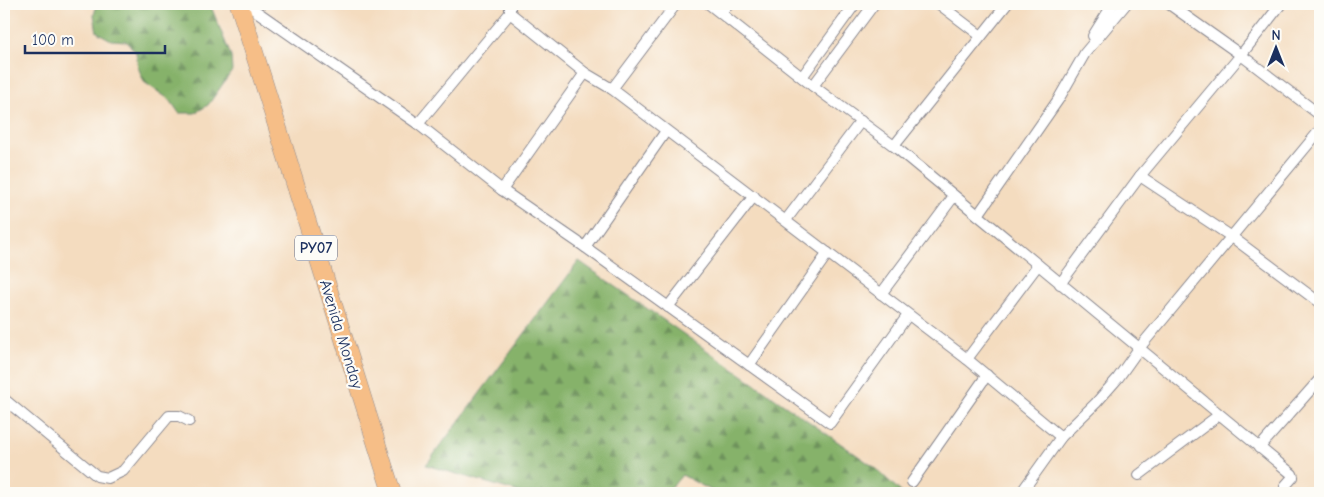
<svg xmlns="http://www.w3.org/2000/svg" width="1324" height="497" viewBox="0 0 1324 497" font-family="'Comic Neue',sans-serif">
<style>
.forest{fill:url(#forest-firs);stroke:#507064}
.lines{fill:none;stroke-linecap:round;stroke-linejoin:round}
.street-casing{stroke:#88868e;stroke-width:12}
.highway-casing{stroke:#88868e;stroke-width:19}
.street{stroke:#fff;stroke-width:10}
.highway{stroke:#f6be87;stroke-width:18}
.labels{text-anchor:middle;stroke-width:4.5;stroke-linejoin:round;paint-order:stroke}
.shield{fill:#fdfcf7;stroke:#5f6c8c;stroke-width:1}
.shield-label{font-size:15px;font-weight:bold;fill:#1b2f5e}
.street-label{font-size:16px;fill:#1b2f5e;stroke:#fdfcf7}
</style>
<defs>
<pattern id="forest-firs" width="22" height="20" patternUnits="userSpaceOnUse" patternTransform="scale(1.25)"><rect width="22" height="20" fill="#86b26b"/><path d="M5 1l3.5 6h-7zM16 11l3.5 6h-7z" fill="#6d915b"/></pattern>
</defs>
<rect width="100%" height="100%" fill="#fdfcf7"/>
<filter id="ink" filterUnits="userSpaceOnUse"><feTurbulence type="fractalNoise" baseFrequency=".02" numOctaves="2"/><feDisplacementMap in="SourceGraphic" scale="10" xChannelSelector="R" yChannelSelector="G"/><feConvolveMatrix kernelMatrix="1 2 1 2 8 2 1 2 1" color-interpolation-filters="sRGB"/></filter>
<filter id="wash" filterUnits="userSpaceOnUse"><feTurbulence type="fractalNoise" baseFrequency=".0096" numOctaves="4" result="noise"/><feDisplacementMap in="SourceGraphic" scale="20" xChannelSelector="R" yChannelSelector="G"/><feGaussianBlur stdDeviation="1.12" result="paint"/><feColorMatrix in="noise" values="0 0 0 0 0 0 0 0 0 0 0 0 0 0 0 0 0 1.4 0 .05"/><feComposite in="paint" operator="in"/></filter>
<g filter="url(#wash)">
<rect width="100%" height="100%" fill="#f4dcbf"/>
<!-- forest -->
<g class="forest">
<polygon points="97,4 210,4 231,56 232,71 208,105 195,113 179,113 170,100 144,82 138,67 136,52 126,41 111,40 97,32 94,15"/>
<polygon points="579,261 874,467 902,493 716,493 682,475 667,493 522,493 426,465"/>
</g>
</g>
<g filter="url(#ink)">
<g class="lines">
<!-- street casing -->
<g class="street-casing">
<g id="street">
<polyline points="246,4 418,124 502,190 585,247 830,423 908,315"/>
<polyline points="709,4 813,86 894,146 1292,474 1293,477 1285,486"/>
<polyline points="939,4 981,36"/>
<polyline points="1169,4 1241,55 1320,115"/>
<polyline points="510,13 585,73 612,89 967,359 1061,437"/>
<polyline points="721,13 728,4"/>
<polyline points="1093,36 1113,4"/>
<polyline points="802,77 855,4"/>
<polyline points="813,86 874,4"/>
<polyline points="612,89 676,4"/>
<polyline points="418,124 510,13 510,4"/>
<polyline points="894,146 1007,4"/>
<polyline points="1140,176 1232,237 1320,303"/>
<polyline points="502,190 585,73"/>
<polyline points="978,215 1058,100 1085,53 1126,4"/>
<polyline points="786,220 861,121"/>
<polyline points="585,247 666,131"/>
<polyline points="1060,284 1140,176 1241,55 1281,4"/>
<polyline points="881,294 954,196"/>
<polyline points="668,307 754,196"/>
<polyline points="967,359 1038,265"/>
<polyline points="749,365 828,253"/>
<polyline points="4,399 97,476 108,478 123,471 169,416 179,416 189,421"/>
<polyline points="1259,448 1320,379"/>
<polyline points="1139,475 1219,415"/>
<polyline points="912,482 987,375"/>
<polyline points="1021,493 1061,437 1096,403 1118,378 1140,347 1320,130"/>
</g>
</g>
<!-- highway casing -->
<g class="highway-casing">
<polyline id="highway" points="239,4 392,493"/>
</g>
<!-- street -->
<use href="#street" class="street"/>
<!-- highway -->
<use href="#highway" class="highway"/>
</g>
</g>
<g class="labels">
<!-- shield labels -->
<rect class="shield" x="295" y="235.5" width="42" height="25" rx="4"/>
<g class="shield-label">
<text x="316" y="253">PY07</text>
</g>
<!-- street labels -->
<g class="street-label">
<text transform="translate(342 334) rotate(73)" y="6">Avenida Monday</text>
</g>
</g>
<!-- margin -->
<rect width="1324" height="497" fill="none" stroke="#fdfcf7" stroke-width="20"/>
<!-- north arrow -->
<g transform="translate(1276 48)" stroke="#fdfcf7" stroke-width="4" paint-order="stroke">
<path d="M0-4L9 19L0 12L-9 19Z" fill="#1b2f5e"/>
<text y="-8" font-size="14" font-weight="bold" text-anchor="middle" fill="#1b2f5e">N</text>
</g>
<!-- scale -->
<path d="M25 45v8h140v-8" fill="none" stroke="#1b2f5e" stroke-width="2.5"/>
<text x="32" y="45" font-size="15" fill="#1b2f5e" stroke="#fdfcf7" stroke-width="4" paint-order="stroke">100 m</text>
</svg>
